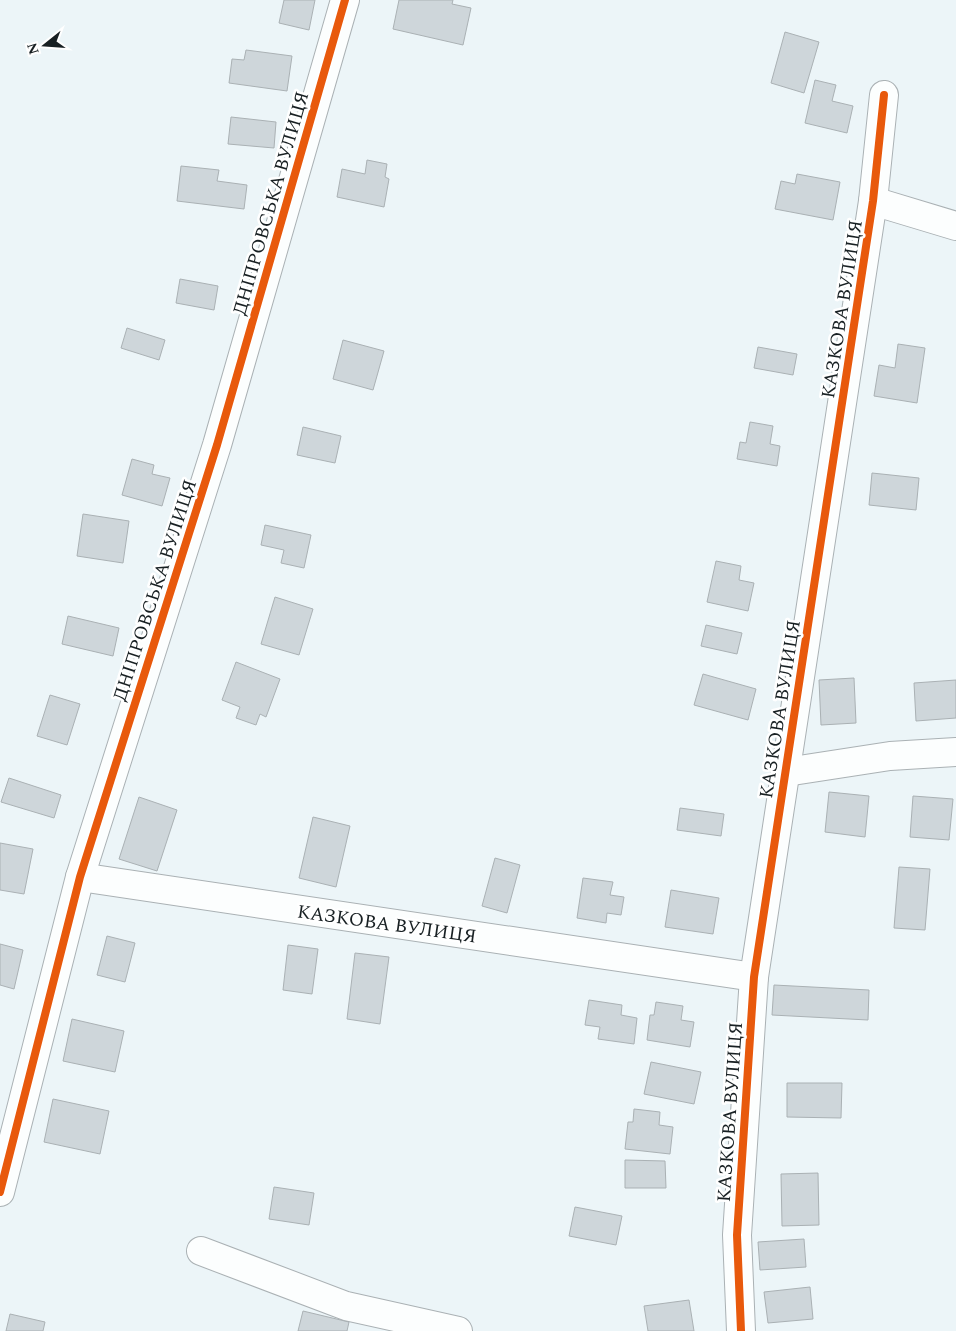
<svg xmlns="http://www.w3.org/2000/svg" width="956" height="1331" viewBox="0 0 956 1331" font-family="Spectral,serif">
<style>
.building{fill:#ced6da;stroke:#aab1b4}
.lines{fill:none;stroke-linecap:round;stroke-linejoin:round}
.minor-casing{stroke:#aab1b4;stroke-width:30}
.minor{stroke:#fcfefe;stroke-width:28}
.cycleway-casing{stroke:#fff;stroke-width:11}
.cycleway{stroke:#e8590c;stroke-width:8}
.labels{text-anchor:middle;stroke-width:5;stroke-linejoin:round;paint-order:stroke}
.street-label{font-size:19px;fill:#182023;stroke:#fff}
</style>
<rect width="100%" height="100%" fill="#ecf5f8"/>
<!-- building -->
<g class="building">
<polygon points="284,0 315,0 309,30 279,23"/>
<polygon points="399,0 453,0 452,4 471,8 463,45 393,29"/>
<polygon points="785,32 819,42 804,93 771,83"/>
<polygon points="246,50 292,56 287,91 229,83 232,59 244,60"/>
<polygon points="815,80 836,85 832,101 853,106 847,133 805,123"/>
<polygon points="231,117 276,122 274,148 228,144"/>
<polygon points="367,160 387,164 385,177 389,179 384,207 337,197 342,169 365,174"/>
<polygon points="181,166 219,170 217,181 247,185 244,209 177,201"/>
<polygon points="797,174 840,182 833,220 775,209 781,181 795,184"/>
<polygon points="180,279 218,286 214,310 176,303"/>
<polygon points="127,328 165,340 159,360 121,348"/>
<polygon points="343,340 384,351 373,390 333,379"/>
<polygon points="898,344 925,348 917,403 874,396 879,365 895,368"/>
<polygon points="758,347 797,354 793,375 754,368"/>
<polygon points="750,422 773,426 770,444 780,446 777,466 737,459 740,442 746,443"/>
<polygon points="303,427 341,436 335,463 297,455"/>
<polygon points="132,459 154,465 152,474 170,478 162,506 122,495"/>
<polygon points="872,473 919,478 916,510 869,505"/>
<polygon points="83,514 129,521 123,563 77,556"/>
<polygon points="265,525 311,535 304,568 281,563 284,550 261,545"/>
<polygon points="716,561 741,566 739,580 754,583 748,611 707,602"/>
<polygon points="275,597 313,609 299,655 261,644"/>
<polygon points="68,616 119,628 113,656 62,644"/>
<polygon points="706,625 742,633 737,654 701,646"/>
<polygon points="236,662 280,679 266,717 260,714 256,725 236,718 240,707 222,700"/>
<polygon points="703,674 756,689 748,720 694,705"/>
<polygon points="854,678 856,723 821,725 819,680"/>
<polygon points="956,680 956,718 916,721 914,683"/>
<polygon points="50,695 80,704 67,745 37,736"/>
<polygon points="9,778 61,795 54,818 1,802"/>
<polygon points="829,792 869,796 865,837 825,832"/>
<polygon points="913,796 953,799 949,840 910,837"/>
<polygon points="139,797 177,810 157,871 119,859"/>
<polygon points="680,808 724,814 721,836 677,830"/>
<polygon points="313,817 350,826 336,887 299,878"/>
<polygon points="0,843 33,849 24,894 0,890"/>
<polygon points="495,858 520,865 507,913 482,906"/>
<polygon points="899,867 930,869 925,930 894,928"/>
<polygon points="583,878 613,882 610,895 624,897 621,915 607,913 606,923 577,918"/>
<polygon points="671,890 719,898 713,934 665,927"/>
<polygon points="107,936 135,943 125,982 97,975"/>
<polygon points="0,944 23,950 14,989 0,985"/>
<polygon points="288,945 318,949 312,994 283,990"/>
<polygon points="355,953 389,957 380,1024 347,1019"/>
<polygon points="774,985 869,990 868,1020 772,1015"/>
<polygon points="589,1000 622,1005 621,1015 637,1018 634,1044 598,1039 600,1027 585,1025"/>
<polygon points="656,1002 683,1006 681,1020 694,1022 690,1047 647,1040 650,1015 654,1015"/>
<polygon points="72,1019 124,1031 115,1072 63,1061"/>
<polygon points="651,1062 701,1072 694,1104 644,1094"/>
<polygon points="787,1083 842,1083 841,1118 787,1117"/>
<polygon points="53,1099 109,1111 100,1154 44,1142"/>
<polygon points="634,1109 660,1112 659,1125 673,1127 670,1154 625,1149 628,1122 633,1122"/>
<polygon points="625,1160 665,1161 666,1188 625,1188"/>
<polygon points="818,1173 819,1225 782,1226 781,1174"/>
<polygon points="274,1187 314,1193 309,1225 269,1219"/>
<polygon points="575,1207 622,1216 616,1245 569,1236"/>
<polygon points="804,1239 806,1267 760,1270 758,1242"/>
<polygon points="810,1287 813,1319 768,1323 764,1292"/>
<polygon points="689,1300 694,1331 648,1331 644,1306"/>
<polygon points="303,1311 349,1322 347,1331 298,1331"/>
<polygon points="10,1314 45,1322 43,1331 6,1331"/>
</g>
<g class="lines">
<!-- minor casing -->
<g class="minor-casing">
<g id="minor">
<polyline points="873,201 956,226"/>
<polyline points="786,772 890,756 956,752"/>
<polyline points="80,877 754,977"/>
<polyline points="0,1192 80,877 217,445 345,0"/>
<polyline points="201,1251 346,1306 458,1331"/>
<polyline points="741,1331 737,1235 754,977 873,201 884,95"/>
</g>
</g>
<!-- minor -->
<use href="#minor" class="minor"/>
<!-- cycleway casing -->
<g class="cycleway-casing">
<g id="cycleway">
<polyline points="0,1192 80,877 217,445 345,0"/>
<polyline points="741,1331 737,1235 754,977 873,201 884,95"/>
</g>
</g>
<!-- cycleway -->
<use href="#cycleway" class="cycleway"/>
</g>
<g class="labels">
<!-- street labels -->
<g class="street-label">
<text transform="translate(270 203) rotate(-74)" y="7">ДНІПРОВСЬКА ВУЛИЦЯ</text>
<text transform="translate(841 309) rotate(-81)" y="7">КАЗКОВА ВУЛИЦЯ</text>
<text transform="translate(154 590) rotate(-72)" y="7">ДНІПРОВСЬКА ВУЛИЦЯ</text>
<text transform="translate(779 709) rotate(-81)" y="7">КАЗКОВА ВУЛИЦЯ</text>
<text transform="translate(387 923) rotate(8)" y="7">КАЗКОВА ВУЛИЦЯ</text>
<text transform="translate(729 1112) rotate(-86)" y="7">КАЗКОВА ВУЛИЦЯ</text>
</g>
</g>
<!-- north arrow -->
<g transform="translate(45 45) rotate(253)" stroke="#ffffff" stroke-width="4" paint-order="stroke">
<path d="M0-4L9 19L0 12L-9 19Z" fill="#182023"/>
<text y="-8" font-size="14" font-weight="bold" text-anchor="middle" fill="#182023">N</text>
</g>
</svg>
